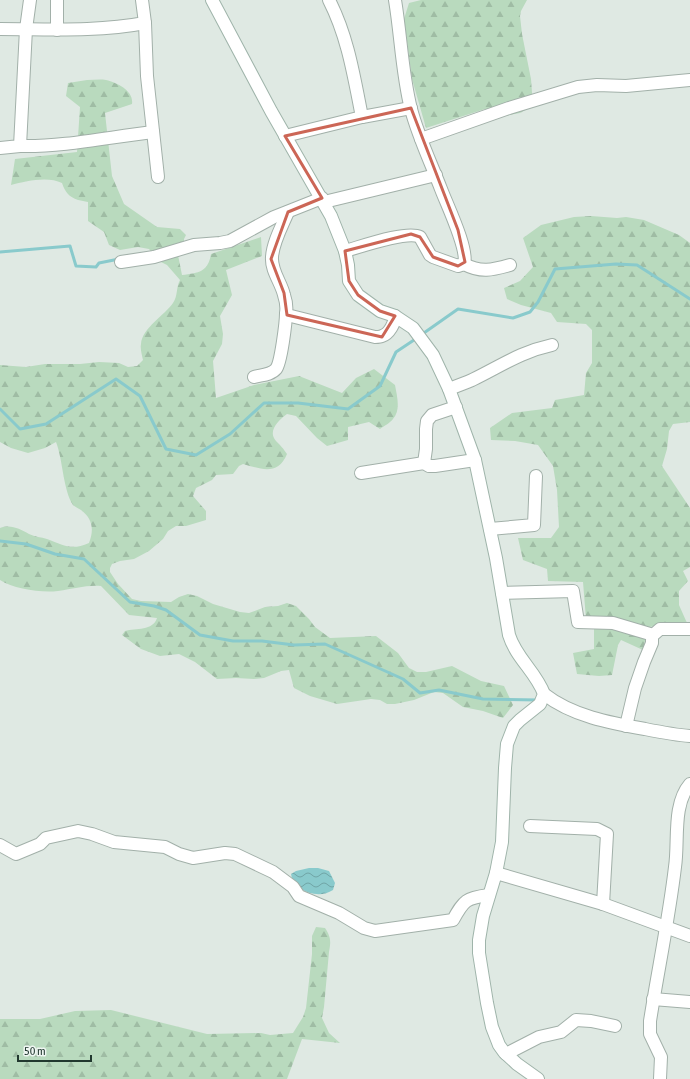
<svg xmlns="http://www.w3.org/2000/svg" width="690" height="1079" viewBox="0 0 690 1079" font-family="'Asap Condensed',sans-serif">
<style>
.forest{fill:url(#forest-firs)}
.water{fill:url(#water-waves)}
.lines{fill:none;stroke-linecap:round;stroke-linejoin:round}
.stream{stroke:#89cacc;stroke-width:3}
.street-casing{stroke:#a2b0a9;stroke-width:14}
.secondary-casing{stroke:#9fb4aa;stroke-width:14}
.street{stroke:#fff;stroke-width:12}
.secondary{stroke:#fff;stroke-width:12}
.marked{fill:none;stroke:#cc6656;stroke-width:3;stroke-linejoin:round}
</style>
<defs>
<pattern id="forest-firs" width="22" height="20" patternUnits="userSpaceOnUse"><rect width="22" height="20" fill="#b9dabe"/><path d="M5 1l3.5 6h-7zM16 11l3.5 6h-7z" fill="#9fbca4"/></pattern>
<pattern id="water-waves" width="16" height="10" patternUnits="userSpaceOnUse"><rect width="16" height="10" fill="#89cacc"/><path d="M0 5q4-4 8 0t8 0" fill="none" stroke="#70a5a6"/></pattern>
</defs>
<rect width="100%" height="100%" fill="#dfe9e3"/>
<!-- forest -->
<g class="forest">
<polygon points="421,0 527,0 521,11 520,16 522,34 531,79 533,106 520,113 488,119 485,109 426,128 412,79 404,19 409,3"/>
<path d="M87,80C93,80 100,79 106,80C118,83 134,91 132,104L105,113L112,176L124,204L157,227L180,229L186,235L184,239V252L178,255L182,275C199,273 208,272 211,254L261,237L262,256L226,270L232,295L220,316L223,334L222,344L213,361L216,398L254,385L299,376L342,393L356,378L374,369L395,385C397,396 401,410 393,419C390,423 384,426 380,429L369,422L348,427V440L327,446L317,438L296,416L287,414C279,420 267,431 276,441C281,446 283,448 287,454C278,476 261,469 243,464L239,466L233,474L216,475L212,480L196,488L193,496L206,511V520L186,526H176L168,531L163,539L149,551L134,559L120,561L112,564L110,568V572L118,584L132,599L141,601L171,602L179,597L188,594L197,596L213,604L240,612L249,613L265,607L278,606L287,603L296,606L309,619L315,627L330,638L376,636L398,653L409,668L417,672H426L452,666L481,681L504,686L513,705L503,718L483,711L463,707L443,693L434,692L414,700L395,704H387L380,700L371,699L337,704L310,696L294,688L289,670L281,671L264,678L254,679L236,678L217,679L195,662L179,654L160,656L141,649L122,635L125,631C136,628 153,631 157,618L129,615L101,586C85,585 74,589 58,591C41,593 14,589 0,580V528C11,524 20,529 29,534C35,537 41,537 47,539C64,545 71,551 89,543C94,530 93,519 81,510C78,508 75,507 73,505C63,490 63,460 56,442L45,448L28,453L11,448L0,442V365L26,367L45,364H80L99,362L119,363L128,367L137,366L143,360C142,355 140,349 141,344C142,328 165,315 173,303C178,296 176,287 180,280L167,265L159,261L149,249L138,247L120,250L109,245L104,232L88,221V202C84,201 82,201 78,200C69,197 65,192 62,183C48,176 26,181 11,185L15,159L77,152L80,107L66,96L68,83Z"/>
<polygon points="591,216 617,218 626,217 644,220 679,235 690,243 690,422 673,424 669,431 667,449 662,466 690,508 690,567 683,571 688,581 679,591 679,605 687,623 648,627 643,650 621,640 618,645 612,675 599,676 577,674 573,653 594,649 594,624 586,619 583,582 548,581 547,569 523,560 518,538 551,538 559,527 557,490 553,466 538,445 515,441 491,440 490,428 512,413 552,408 555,400 584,395 586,373 592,363 592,330 586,324 557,322 551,313 521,305 507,299 504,288 520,281 533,267 523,238 541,225 574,217"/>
<path d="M316,927L325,928C331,937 331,942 329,952L324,1007L322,1018L329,1033L340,1043L302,1039L287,1079H0V1019H40L75,1011L111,1010L207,1034L261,1033L270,1035L293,1033L303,1017L306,1008L312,954V936Z"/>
</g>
<!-- water -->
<path class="water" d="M309,868H318L329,871L335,883L333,890C318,900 294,891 291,874L296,871Z"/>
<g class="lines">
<!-- stream -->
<g class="stream">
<polyline points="0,252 70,246 76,266 96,267 99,263 119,259"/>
<polyline points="421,335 458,309 513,318 530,312 538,302 555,269 616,264 637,265 690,299"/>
<polyline points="0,409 20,429 46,424 116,379 140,396 166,449 196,455 230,434 264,403 298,403 348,409 380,386 396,352 417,338"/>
<polyline points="0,541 26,544 55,554 84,559 130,602 154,606 166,610 200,635 233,641 262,641 294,645 325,644 403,679 420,693 439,690 483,699 538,700"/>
</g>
<!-- street casing -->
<g class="street-casing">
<g id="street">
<polyline points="57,0 57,30"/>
<path d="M329,0C348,37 354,77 362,117"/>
<path d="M395,0C401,36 402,74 411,109C418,136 431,163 441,189C447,205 469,250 464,264"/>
<polyline points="145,23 147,76 158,177"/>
<path d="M0,29C49,29 97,32 145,23L142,0"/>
<polyline points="285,136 362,117 411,108"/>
<polyline points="421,139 509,108 578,87 597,85 626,86 690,80"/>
<path d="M20,146C64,147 109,137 153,132"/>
<polyline points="0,148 20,146 26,29 30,0"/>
<polyline points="324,202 436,175"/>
<path d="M345,251C360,247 407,230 420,237L430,255L433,257L458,266L464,264C481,273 492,270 510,265"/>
<polyline points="121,262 154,257 194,245 220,243 230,241 274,217 322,198"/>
<path d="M287,315L375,337C378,337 380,337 382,336C389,334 395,323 395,316"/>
<path d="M254,377C261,375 271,375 276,369C281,363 286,322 286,313C287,307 286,301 284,295C281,282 271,271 272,257C273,242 282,226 288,212"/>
<path d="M449,389C457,386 465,383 472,380C501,366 520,352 552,345"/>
<polyline points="424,463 426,449 426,429 427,421 432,415 456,407"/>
<polyline points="361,473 424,463 429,466 435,466 475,460"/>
<polyline points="490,529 534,525 536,476"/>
<polyline points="502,593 573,591 578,622 613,623 650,634 652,637 652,643 644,662 635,688 626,726"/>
<polyline points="652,636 660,629 690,629"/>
<path d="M544,694C572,716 610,723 645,729C660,732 675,735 690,736"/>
<polyline points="530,826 597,829 607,834 603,904"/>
<path d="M0,845L16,854L40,844L46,838L78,831L92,834L114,842L165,847L179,854L193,858L225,853L235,854L273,872L293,887L299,896L339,913L364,928L375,931L453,920C464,900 466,898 489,895"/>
<polyline points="496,873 603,904 690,936"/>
<polyline points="653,999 690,1002"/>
<polyline points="506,1054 539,1037 561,1032 576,1020 591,1021 615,1026"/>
<path d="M660,1079L661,1057L650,1034V1021C658,970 669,918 675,867C679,841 672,805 690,784"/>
</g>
</g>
<!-- secondary casing -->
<g class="secondary-casing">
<path id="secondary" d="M212,0L271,111L331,216L345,251L348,265L349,281L358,295L380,311L395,316L413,328L433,355L449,389L475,460L496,558L509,635C516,658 536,672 544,694L540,704L520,720L514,726L507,744L505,768L502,842L496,873L483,916L479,940V953L487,1003L492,1027L499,1045L504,1052L517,1064L538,1079"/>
</g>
<!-- street -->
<use href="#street" class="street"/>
<!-- secondary -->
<use href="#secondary" class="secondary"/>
</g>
<!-- marked area -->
<path class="marked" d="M411,108L458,230L465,262L458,266L433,257L420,237L411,234L345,251L349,281L358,295L380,311L395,316L382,337L287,315L284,293L271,259L288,212L322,198L285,136Z"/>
<!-- scale -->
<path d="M18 1055v6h73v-6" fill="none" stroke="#21382f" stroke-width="2"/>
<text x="24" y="1055" font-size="12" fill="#21382f" stroke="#eff6f2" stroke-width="3" paint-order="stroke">50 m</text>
</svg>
